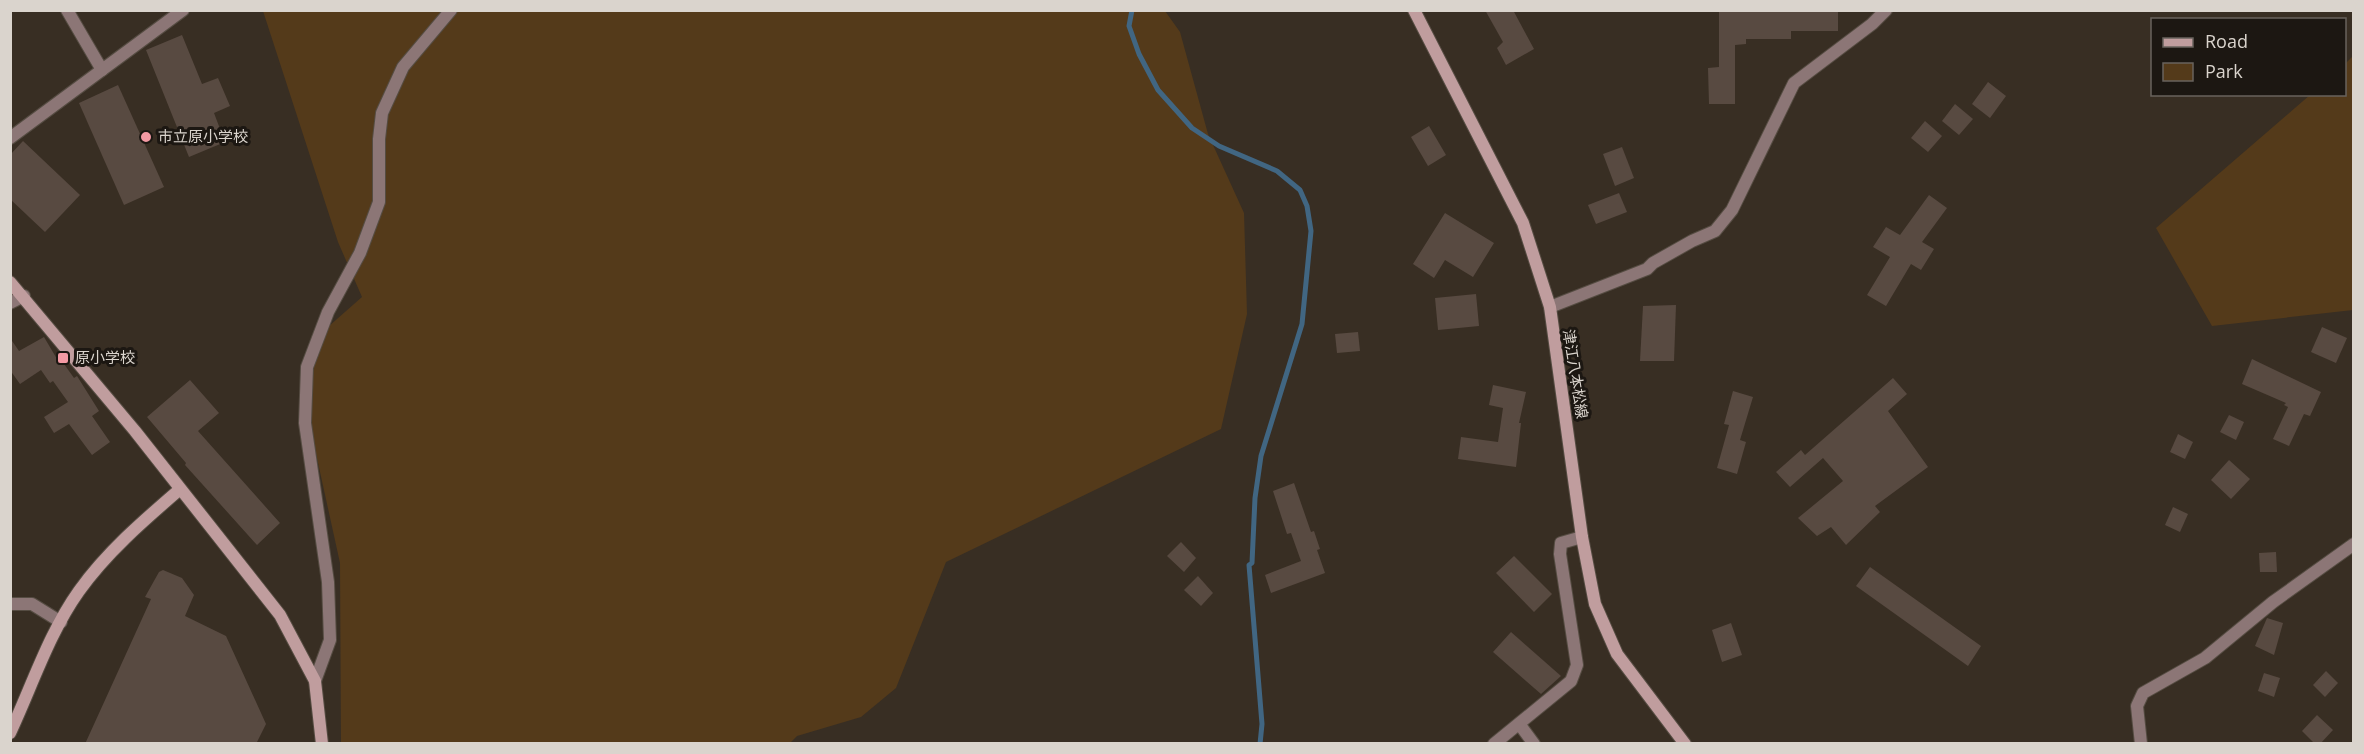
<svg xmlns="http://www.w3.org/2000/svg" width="2364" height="754" viewBox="0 0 2364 754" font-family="'Open Sans','Noto Sans JP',sans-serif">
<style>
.green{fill:#543a1a}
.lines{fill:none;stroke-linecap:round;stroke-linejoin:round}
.stream{stroke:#416682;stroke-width:5}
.building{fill:#584a41}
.street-casing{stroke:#554c42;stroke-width:14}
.secondary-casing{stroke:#554c42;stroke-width:14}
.street{stroke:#8c7676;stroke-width:12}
.secondary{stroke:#c09d9e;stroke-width:12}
.poi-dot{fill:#f49aa4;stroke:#1c1712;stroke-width:2}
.labels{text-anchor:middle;stroke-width:6;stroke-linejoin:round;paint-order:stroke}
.poi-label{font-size:15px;fill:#dad4cd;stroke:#1c1712;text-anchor:start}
.street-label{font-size:15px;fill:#dad4cd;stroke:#1c1712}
</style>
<rect width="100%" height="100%" fill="#382e23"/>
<!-- green -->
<g class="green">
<polygon points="263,11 1165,11 1180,32 1208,134 1244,213 1247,314 1221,429 946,562 896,688 861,717 797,736 790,743 341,743 340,563 306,408 320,334 362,297 338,242"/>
<polygon points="2353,56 2353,310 2212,326 2156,228 2310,95 2344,94 2345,64"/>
</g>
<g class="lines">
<!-- stream -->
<polyline class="stream" points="1132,10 1129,26 1139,54 1158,90 1192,128 1219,146 1277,171 1300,190 1307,206 1311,231 1302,324 1261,456 1255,498 1252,563 1249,565 1262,724 1260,744"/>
</g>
<!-- building -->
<g class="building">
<polygon points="1485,10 1513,10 1534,49 1506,65 1497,48 1503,42"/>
<polygon points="1719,10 1838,10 1838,31 1791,31 1791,39 1746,39 1746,44 1735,45 1735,104 1709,104 1708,68 1719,67"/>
<polygon points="182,35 202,84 218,78 230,106 214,113 225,142 189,157 146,50"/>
<polygon points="1988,82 2006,96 1990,118 1972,104"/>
<polygon points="118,85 164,187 124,205 79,103"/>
<polygon points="1955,104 1973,119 1959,135 1942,121"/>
<polygon points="1925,121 1942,136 1928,152 1911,138"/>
<polygon points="1429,126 1446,155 1428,166 1411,137"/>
<polygon points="23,141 80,195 45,232 10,199 10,155"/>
<polygon points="1622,147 1634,178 1615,186 1603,154"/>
<polygon points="1619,193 1627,212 1596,224 1588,205"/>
<polygon points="1929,195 1947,208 1922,242 1934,249 1921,270 1911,264 1886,306 1867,295 1890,257 1873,247 1886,227 1900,235"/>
<polygon points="1445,213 1494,243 1473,277 1445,260 1434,278 1413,264"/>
<polygon points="1476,294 1479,326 1438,330 1435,298"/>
<polygon points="1676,305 1674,361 1640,361 1643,306"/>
<polygon points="2322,327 2347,338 2336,363 2311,352"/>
<polygon points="1358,332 1360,351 1337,353 1335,334"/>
<polygon points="44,337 57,359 59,357 74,378 77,376 99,411 92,416 110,442 92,455 69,424 54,433 44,417 68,402 53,381 50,383 41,370 20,384 10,370 10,338 19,351"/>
<polygon points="2252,359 2321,392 2310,416 2304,414 2289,446 2273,439 2288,407 2284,405 2286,403 2242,384"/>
<polygon points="1893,378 1907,394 1888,411 1928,467 1875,506 1880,512 1846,545 1831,527 1817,536 1798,518 1843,481 1823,458 1790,487 1776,472 1801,450 1805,455"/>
<polygon points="190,380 219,413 198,431 280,523 257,545 185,465 186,463 147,417"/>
<polygon points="1493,385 1526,392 1519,423 1521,423 1516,467 1458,459 1461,437 1498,442 1503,408 1489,405"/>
<polygon points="1733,391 1753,397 1740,440 1746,442 1737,474 1717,468 1729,425 1724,424"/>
<polygon points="2229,415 2244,422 2236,440 2220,432"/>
<polygon points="2178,434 2193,442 2185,459 2170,452"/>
<polygon points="2229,460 2250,479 2231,499 2211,480"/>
<polygon points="1294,483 1311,532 1314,531 1320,549 1317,550 1325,573 1271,593 1265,575 1301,561 1291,533 1287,534 1273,491"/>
<polygon points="2173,507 2188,514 2180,532 2165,525"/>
<polygon points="1181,542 1196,558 1184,572 1167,556"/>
<polygon points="2276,552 2277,572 2260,572 2259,553"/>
<polygon points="1514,556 1552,594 1534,612 1496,573"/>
<polygon points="1870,567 1981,646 1968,666 1856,586"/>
<polygon points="163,570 182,578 194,595 185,616 226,636 266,724 256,744 85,744 151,599 145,597 159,572"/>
<polygon points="1198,576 1213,593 1201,606 1184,590"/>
<polygon points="2267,618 2283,623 2274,655 2255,646"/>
<polygon points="1731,623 1742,655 1722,662 1712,630"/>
<polygon points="1511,632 1561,676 1541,694 1493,652"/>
<polygon points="2326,671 2338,683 2325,697 2313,685"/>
<polygon points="2264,673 2280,678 2274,697 2258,691"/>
<polygon points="2317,715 2333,730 2320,744 2315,744 2302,731"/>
</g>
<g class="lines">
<!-- street casing -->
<g class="street-casing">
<g id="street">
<polyline points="67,10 102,70"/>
<polyline points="10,138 183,10"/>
<polyline points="10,303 24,296"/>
<polyline points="1550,307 1647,269 1653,263 1692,241 1715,231 1732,210 1794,83 1872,24 1886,10"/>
<polyline points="10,604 32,604 61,622"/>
<polyline points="315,681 330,640 328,582 305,423 307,367 328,312 360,253 379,202 379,139 382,113 403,67 451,10"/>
<polyline points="1520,725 1534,744"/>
<polyline points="1494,744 1571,681 1577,665 1560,554 1561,543 1582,537"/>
<polyline points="2141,744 2137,706 2143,693 2205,658 2273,602 2354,544"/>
</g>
</g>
<!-- secondary casing -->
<g class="secondary-casing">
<g id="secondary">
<polyline points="1414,10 1523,223 1550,307 1582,537 1595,604 1617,654 1685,744"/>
<polyline points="10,282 135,431 280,615 315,681 322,744"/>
<path d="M10,733C32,686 49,633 79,591C106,553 143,521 179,490"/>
</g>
</g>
<!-- street -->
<use href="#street" class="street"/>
<!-- secondary -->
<use href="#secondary" class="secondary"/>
</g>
<!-- markers -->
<g class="poi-dot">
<circle cx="146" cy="137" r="6"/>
<rect x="57" y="352" width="12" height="12" rx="3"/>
</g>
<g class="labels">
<!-- poi labels -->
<g class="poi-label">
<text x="158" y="142">市立原小学校</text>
<text x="75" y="363">原小学校</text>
</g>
<!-- street labels -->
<g class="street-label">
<text transform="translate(1575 374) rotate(81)" y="5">津江八本松線</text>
</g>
</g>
<!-- border -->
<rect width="2364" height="754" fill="none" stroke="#dad4cd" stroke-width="24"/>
<!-- legend -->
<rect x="2151" y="18" width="195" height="78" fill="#1c1712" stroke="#68635d" stroke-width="1.5"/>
<rect x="2163" y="38" width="30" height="9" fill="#c09d9e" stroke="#68635d" stroke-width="1.5"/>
<text x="2205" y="48" font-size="18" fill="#dad4cd">Road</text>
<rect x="2163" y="63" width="30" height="18" fill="#543a1a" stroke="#68635d" stroke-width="1.5"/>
<text x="2205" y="78" font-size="18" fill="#dad4cd">Park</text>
</svg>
